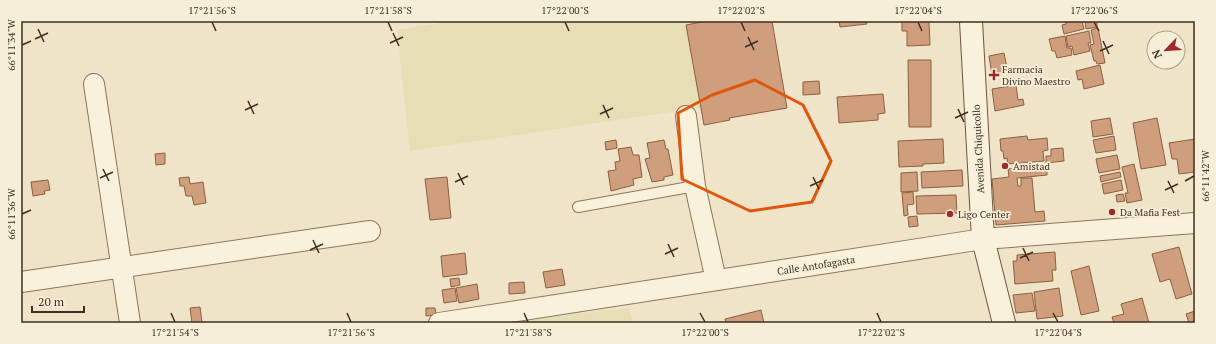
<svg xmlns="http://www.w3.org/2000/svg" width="1216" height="344" viewBox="0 0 1216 344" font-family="'PT Serif',serif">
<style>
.farmland{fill:#e6deb5}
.building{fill:#cf9f7d;stroke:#8d5f41}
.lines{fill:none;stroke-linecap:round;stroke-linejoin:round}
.lane-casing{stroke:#8d765c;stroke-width:12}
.street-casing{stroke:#8d765c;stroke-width:22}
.secondary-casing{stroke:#6f573f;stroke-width:24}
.lane{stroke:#faf1dc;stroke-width:10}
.street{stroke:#faf1dc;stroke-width:20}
.secondary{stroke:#faf1dc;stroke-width:22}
.marked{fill:none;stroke:#df570d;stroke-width:3;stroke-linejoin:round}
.ticks{fill:none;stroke:#3d2e20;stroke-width:1.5}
.poi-dot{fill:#9e2a2b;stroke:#f7eed8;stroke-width:1.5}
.labels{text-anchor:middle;stroke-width:3.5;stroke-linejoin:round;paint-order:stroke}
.poi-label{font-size:10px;fill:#3d2e20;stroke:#f7eed8;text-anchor:start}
.street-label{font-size:10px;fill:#3d2e20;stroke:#f7eed8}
.neatline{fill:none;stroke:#3d2e20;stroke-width:1.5}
.ticks-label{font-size:10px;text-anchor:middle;fill:#3d2e20}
</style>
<rect width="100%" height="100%" fill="#f0e4c8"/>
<!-- farmland -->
<g class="farmland">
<polygon points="451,21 693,21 711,106 410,151 397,30"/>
<polygon points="629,308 633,323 505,323 548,317"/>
</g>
<!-- building -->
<g class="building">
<polygon points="707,21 772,21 787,108 729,118 730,120 704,125 686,25"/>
<polygon points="839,21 866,21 867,24 840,27"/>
<polygon points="902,21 929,21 930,45 907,46 907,31 902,31"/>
<polygon points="1066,21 1082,21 1084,29 1064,34 1062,25 1066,24"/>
<polygon points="1085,21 1097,21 1097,27 1086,29"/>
<polygon points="1098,28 1105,63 1097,64 1096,61 1094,61 1090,45 1094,44 1091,30"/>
<polygon points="1089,31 1091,43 1088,43 1090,51 1074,55 1072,46 1068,47 1066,36"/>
<polygon points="1065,36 1067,48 1071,48 1072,55 1057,58 1055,51 1052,51 1049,39"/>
<polygon points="1004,53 1008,72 992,75 989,56"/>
<polygon points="908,60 931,60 931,127 909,127"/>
<polygon points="1100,65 1104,84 1084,89 1082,79 1078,80 1076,71"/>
<polygon points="819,81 820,94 803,95 803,82"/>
<polygon points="1016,85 1018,100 1023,99 1024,105 995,111 992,89"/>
<polygon points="883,94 885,113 878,114 878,120 839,123 837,97"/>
<polygon points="1110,118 1113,134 1093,137 1091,121"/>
<polygon points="1157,118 1166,165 1141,169 1133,123"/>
<polygon points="1027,136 1028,140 1047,138 1048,150 1043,151 1044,161 1008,164 1007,158 1004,159 1003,151 1001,151 1000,139"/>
<polygon points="1114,136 1116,150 1096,153 1093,140"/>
<polygon points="943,139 944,163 923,164 923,166 899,167 898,141"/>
<polygon points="1195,139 1195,172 1179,174 1177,159 1172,159 1169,143"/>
<polygon points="616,140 617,148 606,150 605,142"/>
<polygon points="664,140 666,149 668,149 673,175 664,177 664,180 652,182 645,159 650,158 647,143"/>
<polygon points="631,147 633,155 639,155 642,177 633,179 634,185 611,191 608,171 616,170 615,162 620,161 618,149"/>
<polygon points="1063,148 1064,161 1046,163 1046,156 1051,156 1051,149"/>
<polygon points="165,153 165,164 156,165 155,154"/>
<polygon points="1117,155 1120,169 1099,173 1096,159"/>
<polygon points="1134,164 1142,200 1127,203 1125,193 1128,193 1122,167"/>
<polygon points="1047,166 1047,175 1017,178 1018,186 1021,186 1021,178 1032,178 1035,212 1044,211 1045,221 996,225 992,179 1009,177 1008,169"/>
<polygon points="962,170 963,186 922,188 921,172"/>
<polygon points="917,172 918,191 901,192 901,173"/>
<polygon points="1120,172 1121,177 1101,182 1100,176"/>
<polygon points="189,177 190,184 203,182 206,203 194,205 192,196 186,196 184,186 180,186 179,178"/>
<polygon points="447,177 451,218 430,220 425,179"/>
<polygon points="48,180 50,190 44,191 45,194 33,196 31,182"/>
<polygon points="1121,180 1123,190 1104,194 1102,184"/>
<polygon points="913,192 914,204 907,205 908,215 904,216 902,193"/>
<polygon points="1123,194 1125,201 1117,202 1116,195"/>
<polygon points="956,195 957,213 917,214 916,196"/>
<polygon points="917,216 918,226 909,227 908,217"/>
<polygon points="1179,247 1192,294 1176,299 1170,279 1160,282 1152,254"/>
<polygon points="1055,252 1056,270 1052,270 1053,281 1015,284 1013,261 1017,261 1017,255"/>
<polygon points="465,253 467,274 443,277 441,256"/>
<polygon points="1089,266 1099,311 1081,315 1071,271"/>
<polygon points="562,269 565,285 546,288 543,272"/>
<polygon points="459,278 460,285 451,287 450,279"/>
<polygon points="524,282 525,293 509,294 509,283"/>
<polygon points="477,284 479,299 459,303 456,288"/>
<polygon points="455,288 457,301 444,303 442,290"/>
<polygon points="1059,288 1063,316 1037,319 1034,292"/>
<polygon points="1032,293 1035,311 1016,313 1013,295"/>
<polygon points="1142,298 1149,323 1114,323 1112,317 1124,314 1121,304"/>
<polygon points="200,307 202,323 192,323 190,308"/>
<polygon points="426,308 435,308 436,315 426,316"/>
<polygon points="761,310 764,323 726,323 725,319"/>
<polygon points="1195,311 1195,323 1189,323 1186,314"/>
</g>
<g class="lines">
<!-- lane casing -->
<g class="lane-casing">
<polyline id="lane" points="578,207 695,186"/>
</g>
<!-- street casing -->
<g class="street-casing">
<g id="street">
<polyline points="94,84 130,323"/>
<polyline points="686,116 695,186 716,280"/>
<polyline points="21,282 370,231"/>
<polyline points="439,323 983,239 1195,223"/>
</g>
</g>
<!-- secondary casing -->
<g class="secondary-casing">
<polyline id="secondary" points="971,21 983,239 1004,323"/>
</g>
<!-- lane -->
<use href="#lane" class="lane"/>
<!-- street -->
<use href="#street" class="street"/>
<!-- secondary -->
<use href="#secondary" class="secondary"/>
</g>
<!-- marked area -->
<path class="marked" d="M755,80L803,105L831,161L812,202L750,211L682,179L678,113L712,95Z"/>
<!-- ticks -->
<path class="ticks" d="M212,22L216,31M388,22L392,31M565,22L569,31M741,22L745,31M918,22L922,31M1094,22L1099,31M38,29L44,42M393,33L399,46M748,37L754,50M35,39L48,33M1103,41L1109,54M390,43L403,37M22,45L31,41M745,47L758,41M1100,51L1113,45M248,101L254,114M603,105L609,118M958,109L964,122M245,110L258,104M600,114L613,108M955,118L968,112M103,169L109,181M458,173L464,185M813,177L819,189M100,178L113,172M1168,181L1174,193M1185,181L1194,176M455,182L468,176M810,186L823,180M1165,190L1178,184M22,214L31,210M313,240L319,253M668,244L674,257M1023,248L1029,261M310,250L323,244M665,254L678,248M1020,258L1033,252M171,313L175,322M347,313L351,322M524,313L528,322M700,313L705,322M877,313L881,322M1053,313L1058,322"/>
<!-- markers -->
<g class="poi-dot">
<path d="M992 69h4v4h4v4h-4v4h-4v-4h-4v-4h4z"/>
<circle cx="1005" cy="166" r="4"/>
<circle cx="1112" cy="212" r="4"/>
<circle cx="950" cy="214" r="4"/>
</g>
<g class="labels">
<!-- poi labels -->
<g class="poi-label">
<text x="1002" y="73">Farmacia<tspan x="1002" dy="12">Divino Maestro</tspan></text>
<text x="1013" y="170">Amistad</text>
<text x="1120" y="216">Da Mafia Fest</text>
<text x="958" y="218">Ligo Center</text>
</g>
<!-- street labels -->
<g class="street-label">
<text transform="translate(978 149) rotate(-93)" y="4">Avenida Chiquicollo</text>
<text transform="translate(816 265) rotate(-9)" y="4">Calle Antofagasta</text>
</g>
</g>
<!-- border -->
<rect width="1216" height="344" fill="none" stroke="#f7eed8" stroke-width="44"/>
<!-- north arrow -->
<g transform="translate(1166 50) rotate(245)"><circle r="19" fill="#f7eed8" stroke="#ada18e"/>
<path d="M0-3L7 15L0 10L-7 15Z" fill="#9e2a2b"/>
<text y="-6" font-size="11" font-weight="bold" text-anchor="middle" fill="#3d2e20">N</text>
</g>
<!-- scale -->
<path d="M32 306v6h52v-6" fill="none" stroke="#3d2e20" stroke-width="2"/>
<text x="38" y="306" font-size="12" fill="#3d2e20" stroke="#f7eed8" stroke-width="3" paint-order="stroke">20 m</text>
<rect x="22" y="22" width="1172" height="300" class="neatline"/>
<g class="ticks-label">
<text x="212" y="14">17°21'56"S</text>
<text x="388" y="14">17°21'58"S</text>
<text x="565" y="14">17°22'00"S</text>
<text x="741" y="14">17°22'02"S</text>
<text x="918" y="14">17°22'04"S</text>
<text x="1094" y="14">17°22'06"S</text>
<text transform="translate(11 45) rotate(-90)" y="4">66°11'34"W</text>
<text transform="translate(1205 176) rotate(-90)" y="4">66°11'42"W</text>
<text transform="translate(11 214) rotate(-90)" y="4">66°11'36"W</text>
<text x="175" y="336">17°21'54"S</text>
<text x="351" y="336">17°21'56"S</text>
<text x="528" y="336">17°21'58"S</text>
<text x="705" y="336">17°22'00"S</text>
<text x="881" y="336">17°22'02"S</text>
<text x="1058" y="336">17°22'04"S</text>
</g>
</svg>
